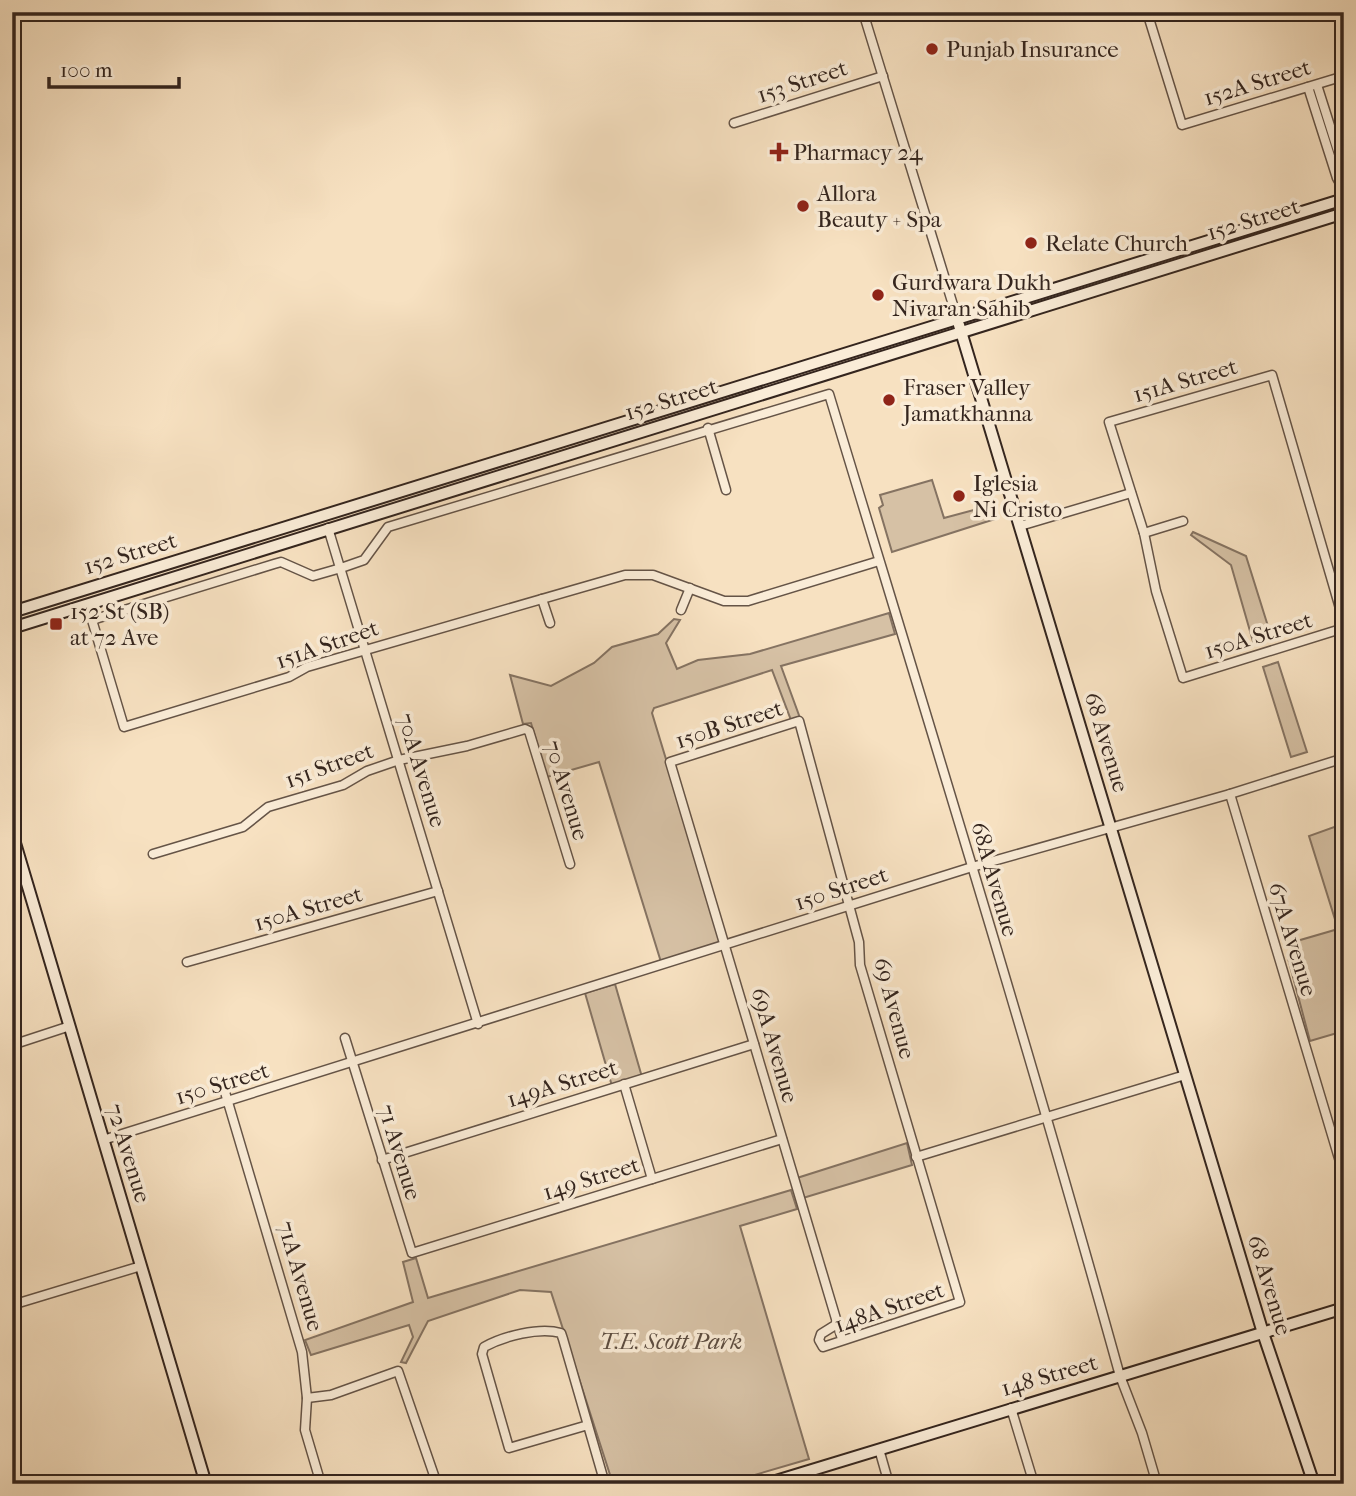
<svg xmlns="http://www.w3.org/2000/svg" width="1356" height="1496" viewBox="0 0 1356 1496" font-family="'IM FELL French Canon',serif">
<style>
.green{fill:#d6c1a5;stroke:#857362;stroke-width:2}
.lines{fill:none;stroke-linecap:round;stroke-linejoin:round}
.street-casing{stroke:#655447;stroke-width:11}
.secondary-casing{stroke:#34251e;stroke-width:14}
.street{stroke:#faecd7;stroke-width:8}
.secondary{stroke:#faecd7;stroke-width:10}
.poi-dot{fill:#8f2418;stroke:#faecd7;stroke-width:2.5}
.labels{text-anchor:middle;stroke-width:7;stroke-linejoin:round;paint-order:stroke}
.poi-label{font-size:23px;fill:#34251e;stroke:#faecd7;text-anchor:start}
.street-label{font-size:23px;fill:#34251e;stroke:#faecd7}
.park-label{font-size:23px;font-style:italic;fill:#5c4c40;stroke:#faecd7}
</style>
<rect width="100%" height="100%" fill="#f7e1c1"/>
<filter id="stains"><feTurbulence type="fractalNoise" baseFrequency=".00286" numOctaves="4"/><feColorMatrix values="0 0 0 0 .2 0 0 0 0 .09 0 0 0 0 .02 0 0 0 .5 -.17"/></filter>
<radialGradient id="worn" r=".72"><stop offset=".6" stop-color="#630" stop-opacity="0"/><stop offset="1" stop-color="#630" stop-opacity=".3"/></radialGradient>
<!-- green -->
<g class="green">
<polygon points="932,480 944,518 985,507 980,488 988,484 998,518 892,552 879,508 883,505 880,495"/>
<polygon points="1193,532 1246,556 1272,639 1254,645 1231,565 1191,535"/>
<polygon points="889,613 895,634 781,666 800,718 791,720 772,670 654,708 652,713 722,944 661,962 599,762 547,777 531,723 523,724 510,675 551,686 594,663 612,647 658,634 674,619 680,620 666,643 677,669 698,660 750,654"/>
<polygon points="1278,662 1307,752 1291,757 1263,667"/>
<polygon points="1337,826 1344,845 1344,1031 1310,1041 1288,958 1294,953 1290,943 1338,929 1309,836"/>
<polygon points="615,984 642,1077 612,1086 585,993"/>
<polygon points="907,1143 912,1165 803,1198 797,1178"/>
<polygon points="791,1190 797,1209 740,1226 809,1459 724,1484 613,1484 551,1292 520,1290 428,1321 406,1363 401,1362 413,1337 409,1325 311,1355 305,1340 413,1302 403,1262 416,1258 428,1298"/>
</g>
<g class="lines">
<!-- street casing -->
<g class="street-casing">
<g id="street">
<polyline points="863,12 957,318"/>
<polyline points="1147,12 1182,125 1344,76"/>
<polyline points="1317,85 1344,170"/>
<polyline points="1308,87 1337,178 1344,190"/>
<polyline points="734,123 883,76"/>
<polyline points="708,428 726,490"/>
<polyline points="1020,526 1131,493"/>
<polyline points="328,528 478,1024"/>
<polyline points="1144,533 1183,521"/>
<path d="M879,561L748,601H724L653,575H625L307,667L289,677L124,727L92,620L274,564L281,562L313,576L341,568L364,560L388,527L829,394C928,721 1029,1047 1120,1376L1142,1433L1157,1484"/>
<polyline points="542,599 550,623"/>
<polyline points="681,610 690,588"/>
<polyline points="1344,622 1272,375 1109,422 1144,533 1156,591 1183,678 1344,628"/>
<polyline points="1230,794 1344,1175"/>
<polyline points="153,854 243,827 268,807 343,785 367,771 399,760 467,746 525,729 529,731 570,864"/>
<polyline points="187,962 438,891"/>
<polyline points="345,1038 412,1253 782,1139"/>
<polyline points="12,1045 70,1026"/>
<polyline points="222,1082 302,1352 307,1398 305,1430 321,1484"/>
<polyline points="624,1084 652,1179"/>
<polyline points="103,1140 972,867 1230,794 1344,758"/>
<polyline points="916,1157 1185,1075"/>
<polyline points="382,1160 754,1044"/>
<polyline points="12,1305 141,1266"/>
<polyline points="837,1324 821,1334 819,1340 823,1347 960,1302 860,965 859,942 799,721 670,762 842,1339"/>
<polyline points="307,1398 331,1395 398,1371 437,1484"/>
<polyline points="1011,1408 1034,1484"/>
<path d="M588,1425L509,1448L482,1354L484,1347C504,1336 539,1327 561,1333L563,1339L605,1484"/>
<polyline points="879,1449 889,1484"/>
</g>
</g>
<!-- secondary casing -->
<g class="secondary-casing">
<g id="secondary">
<polyline points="959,325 1263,1333 1314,1484"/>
<polyline points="12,612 1344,199"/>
<polyline points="12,628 1344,213"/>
<polyline points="12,833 206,1484"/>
<polyline points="766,1484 1344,1308"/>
</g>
</g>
<!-- street -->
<use href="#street" class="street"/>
<!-- secondary -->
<use href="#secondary" class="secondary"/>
</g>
<!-- markers -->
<g class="poi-dot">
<circle cx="932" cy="49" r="7"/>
<path d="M775.5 141.5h7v7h7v7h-7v7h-7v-7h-7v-7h7z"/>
<circle cx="803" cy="206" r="7"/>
<circle cx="1031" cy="243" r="7"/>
<circle cx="878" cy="295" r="7"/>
<circle cx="889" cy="400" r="7"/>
<circle cx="959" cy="496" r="7"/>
<rect x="49" y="617" width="14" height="14" rx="3.5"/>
</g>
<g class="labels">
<!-- poi labels -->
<g class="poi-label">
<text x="946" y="57">Punjab Insurance</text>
<text x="793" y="160">Pharmacy 24</text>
<text x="817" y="201">Allora<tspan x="817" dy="26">Beauty + Spa</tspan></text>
<text x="1045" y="251">Relate Church</text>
<text x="892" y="290">Gurdwara Dukh<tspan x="892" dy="26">Nivaran Sahib</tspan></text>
<text x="903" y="395">Fraser Valley<tspan x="903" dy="26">Jamatkhanna</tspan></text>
<text x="973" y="491">Iglesia<tspan x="973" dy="26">Ni Cristo</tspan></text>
<text x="70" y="619">152 St (SB)<tspan x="70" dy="26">at 72 Ave</tspan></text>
</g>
<!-- street labels -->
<g class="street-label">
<text transform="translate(802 81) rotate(-18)" y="8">153 Street</text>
<text transform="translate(1257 82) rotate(-17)" y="8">152A Street</text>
<text transform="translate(1253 219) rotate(-17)" y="8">152 Street</text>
<text transform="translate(1185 380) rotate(-16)" y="8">151A Street</text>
<text transform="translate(671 399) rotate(-17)" y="8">152 Street</text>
<text transform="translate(130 553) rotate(-17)" y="8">152 Street</text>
<text transform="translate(1258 635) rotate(-17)" y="8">150A Street</text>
<text transform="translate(327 644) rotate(-19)" y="8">151A Street</text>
<text transform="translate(729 724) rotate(-18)" y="8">150B Street</text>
<text transform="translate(1107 742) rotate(73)" y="8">68 Avenue</text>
<text transform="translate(329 765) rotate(-20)" y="8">151 Street</text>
<text transform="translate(422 770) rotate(73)" y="8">70A Avenue</text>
<text transform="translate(567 790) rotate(73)" y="8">70 Avenue</text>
<text transform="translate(995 879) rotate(74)" y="8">68A Avenue</text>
<text transform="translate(841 888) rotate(-18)" y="8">150 Street</text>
<text transform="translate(308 908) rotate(-16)" y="8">150A Street</text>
<text transform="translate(1293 939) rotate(73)" y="8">67A Avenue</text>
<text transform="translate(895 1008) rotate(75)" y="8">69 Avenue</text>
<text transform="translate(775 1045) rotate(74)" y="8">69A Avenue</text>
<text transform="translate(222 1083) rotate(-17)" y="8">150 Street</text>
<text transform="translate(562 1083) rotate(-17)" y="8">149A Street</text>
<text transform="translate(400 1152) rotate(73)" y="8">71 Avenue</text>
<text transform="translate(129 1153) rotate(73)" y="8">72 Avenue</text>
<text transform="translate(591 1178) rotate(-17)" y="8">149 Street</text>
<text transform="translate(301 1276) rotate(74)" y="8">71A Avenue</text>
<text transform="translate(1270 1285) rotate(73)" y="8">68 Avenue</text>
<text transform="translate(889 1307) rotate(-19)" y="8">148A Street</text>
<text transform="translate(1049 1375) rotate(-16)" y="8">148 Street</text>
</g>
<!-- park labels -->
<g class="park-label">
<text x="671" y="1349">T.E. Scott Park</text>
</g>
</g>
<!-- margin -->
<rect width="1356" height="1496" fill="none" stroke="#f7e1c1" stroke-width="42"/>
<rect x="14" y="14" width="1328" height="1468" fill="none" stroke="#34251e" stroke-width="3.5"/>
<rect x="21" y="21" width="1314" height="1454" fill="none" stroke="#34251e" stroke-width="2"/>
<!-- scale -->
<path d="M49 77v10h130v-10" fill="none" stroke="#34251e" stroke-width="3.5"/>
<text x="60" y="77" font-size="21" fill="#34251e" stroke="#faecd7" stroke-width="5" paint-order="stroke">100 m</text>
<rect width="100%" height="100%" filter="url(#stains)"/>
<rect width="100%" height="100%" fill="url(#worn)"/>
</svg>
